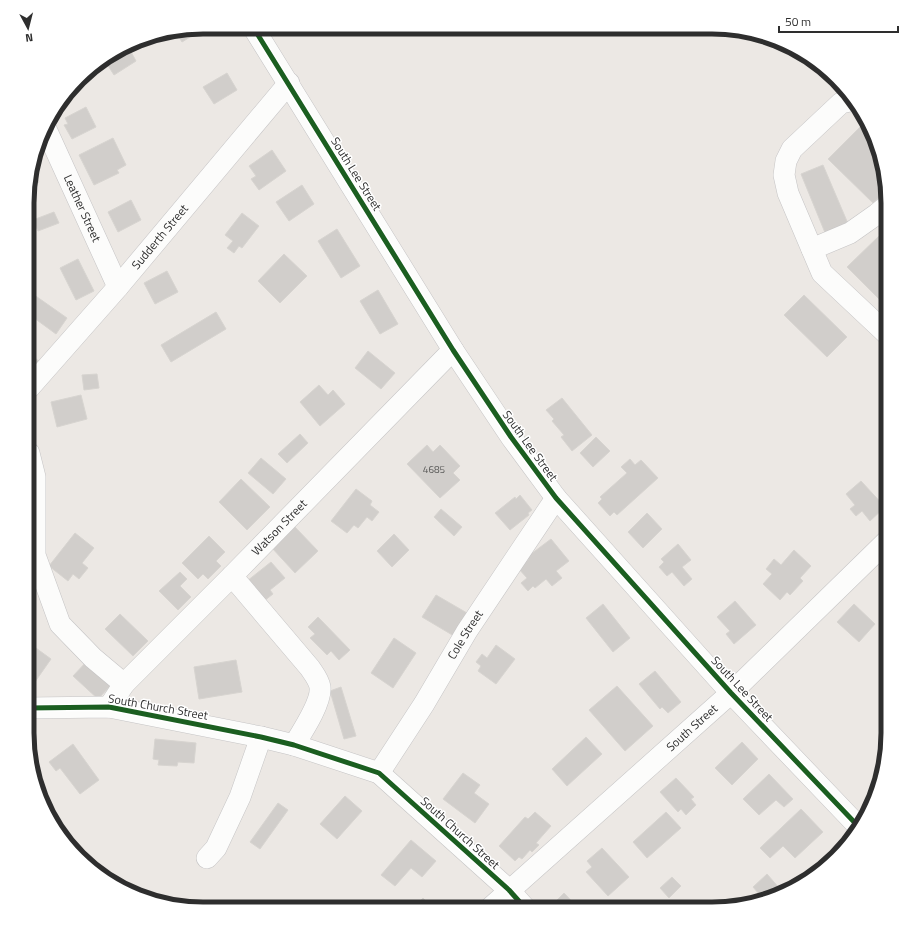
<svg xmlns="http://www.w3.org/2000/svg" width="915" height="936" viewBox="0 0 915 936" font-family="'Titillium Web',sans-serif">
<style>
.building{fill:#d1cecb;stroke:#d7d4d0}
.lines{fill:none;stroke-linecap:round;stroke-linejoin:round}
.minor-casing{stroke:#c5c4c5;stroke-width:22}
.minor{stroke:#fcfcfb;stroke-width:21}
.cycleway-casing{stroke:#fff;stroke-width:8}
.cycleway{stroke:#1b5e20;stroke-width:5}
.labels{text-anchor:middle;stroke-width:3;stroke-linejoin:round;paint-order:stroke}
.number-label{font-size:10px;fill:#585857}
.street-label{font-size:12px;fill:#2e2e2e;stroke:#fff}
.rim{fill:none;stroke:#2e2e2e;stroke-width:5}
</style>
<rect width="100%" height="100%" fill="#ece8e4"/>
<!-- building -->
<g class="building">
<polygon points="206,27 182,42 176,32 203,27"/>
<polygon points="130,50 136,61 114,75 107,64"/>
<polygon points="227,73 237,90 214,104 203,87"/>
<polygon points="72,90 75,96 61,103"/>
<polygon points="86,107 96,127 72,139 64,125 68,124 65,118"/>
<polygon points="860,127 879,146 887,189 873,203 828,159"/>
<polygon points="113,138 126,165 117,170 119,173 94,185 79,155"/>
<polygon points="272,150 286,171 259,190 251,179 256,176 249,166"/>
<polygon points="823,165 849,226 826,235 801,174"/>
<polygon points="31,166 39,182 30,187 30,169"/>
<polygon points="302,185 314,204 289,221 276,202"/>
<polygon points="131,200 141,220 118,232 108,212"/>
<polygon points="54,212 59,223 38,231 33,220"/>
<polygon points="242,213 259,226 242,248 239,246 234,253 227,248 233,241 225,235"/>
<polygon points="337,229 360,266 341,278 318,241"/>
<polygon points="879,236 888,246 888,308 847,267"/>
<polygon points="284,254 307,276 280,303 258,281"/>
<polygon points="78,259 94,291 76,300 60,268"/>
<polygon points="167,271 178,292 155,304 144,283"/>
<polygon points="378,290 398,324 380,334 360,301"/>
<polygon points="30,292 67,318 56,334 30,315"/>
<polygon points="804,295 847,337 827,357 784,315"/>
<polygon points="216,312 226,329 171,362 161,345"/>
<polygon points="368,351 395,373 381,389 355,368"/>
<polygon points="29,353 41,363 29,378"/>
<polygon points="97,374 99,388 84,390 82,375"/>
<polygon points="319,385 328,395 333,390 345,404 320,426 300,402"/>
<polygon points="81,395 87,419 57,427 51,402"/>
<polygon points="562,398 592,435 572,451 561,437 564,435 552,421 554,419 546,410"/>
<polygon points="300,434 308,443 287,463 278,454"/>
<polygon points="596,437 610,451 593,467 580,453"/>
<polygon points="427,445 433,452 440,445 460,466 453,473 460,480 440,498 407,464"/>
<polygon points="261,458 286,479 273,494 248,473"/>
<polygon points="630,459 635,465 641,460 658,478 617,515 614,512 610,516 598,503 602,499 600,497 627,473 621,467"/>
<polygon points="888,459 888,467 884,463"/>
<polygon points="241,479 270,507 247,530 219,502"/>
<polygon points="861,481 885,507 870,521 862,511 856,516 850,509 855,505 846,494"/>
<polygon points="356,489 372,501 370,505 379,512 372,521 367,517 358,528 354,525 347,533 331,521"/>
<polygon points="520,495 532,510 528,513 529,515 510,530 495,513 515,497 516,499"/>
<polygon points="441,509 462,527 454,536 434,517"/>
<polygon points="647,513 662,529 643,548 628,532"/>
<polygon points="294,526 318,551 295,573 272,548"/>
<polygon points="75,533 94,548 82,563 88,568 79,579 73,574 68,581 49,566"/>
<polygon points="394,534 409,550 392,567 377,551"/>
<polygon points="209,536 225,552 216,561 221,566 208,579 203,574 198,579 182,563"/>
<polygon points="551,539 569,561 556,571 562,578 552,586 546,579 535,588 533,586 528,591 521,583 527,578 518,568 529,559 527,557"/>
<polygon points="678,544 691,560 682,567 692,579 684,586 672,572 667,576 659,567 664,562 661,559"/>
<polygon points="794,550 811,566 800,578 803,581 790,595 787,592 780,600 763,584 772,574 766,569 774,559 781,565"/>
<polygon points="271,562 285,578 270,590 273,594 264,601 247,581"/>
<polygon points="180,572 187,579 180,586 191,597 178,610 159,591"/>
<polygon points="436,595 467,613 454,636 422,617"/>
<polygon points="735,601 756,625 734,644 726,634 730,631 717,617"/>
<polygon points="603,604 630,638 613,652 586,618"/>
<polygon points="854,604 875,624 859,642 837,622"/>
<polygon points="120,614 148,641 133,656 105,629"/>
<polygon points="318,617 350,650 339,660 331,651 327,655 310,638 315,634 308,627"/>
<polygon points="394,638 416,653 393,688 371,673"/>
<polygon points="29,643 51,659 30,689 28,688 28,644"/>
<polygon points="496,645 515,659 496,684 478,671 481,666 476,662 482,654 487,658"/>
<polygon points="89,659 114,682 98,699 73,676"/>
<polygon points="236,660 242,692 199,699 194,667"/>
<polygon points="655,671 681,702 668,713 662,707 660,709 639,684"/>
<polygon points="617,686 653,726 625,751 589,710"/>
<polygon points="341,687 356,736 344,739 330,691"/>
<polygon points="586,737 602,754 567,786 552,769"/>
<polygon points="155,739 196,743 194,763 178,762 177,766 158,765 159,760 153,759"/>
<polygon points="742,742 758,759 732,785 715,768"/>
<polygon points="73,744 99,780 80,794 60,768 56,771 49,762"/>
<polygon points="463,773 480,785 474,793 489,804 475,823 443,799"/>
<polygon points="769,774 793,799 784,807 776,800 759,815 743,799"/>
<polygon points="676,778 694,797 691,799 696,805 686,815 681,809 678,812 660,792"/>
<polygon points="345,796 362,811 337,839 320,824"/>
<polygon points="278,803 288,810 260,849 250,842"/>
<polygon points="801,809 823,832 795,858 783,846 770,858 760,848"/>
<polygon points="535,812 551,826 536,843 539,845 532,852 530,850 522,859 519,857 515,861 499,846 525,817 528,819"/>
<polygon points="666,812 681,828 647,858 633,842"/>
<polygon points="411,840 436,861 422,877 411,868 395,886 381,875"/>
<polygon points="602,848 629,877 608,896 586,872 592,867 587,861"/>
<polygon points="767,874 780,889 768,900 764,900 753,887"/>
<polygon points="672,877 681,886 669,898 660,888"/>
<polygon points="564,893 579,909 558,909 553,904"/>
<polygon points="423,898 433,909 412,909"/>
</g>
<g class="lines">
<!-- minor casing -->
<g class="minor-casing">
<g id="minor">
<polyline points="253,27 453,350 511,437 556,498 731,693 858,826"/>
<polyline points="854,100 841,103 792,149 786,161 784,175 788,193 822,273 888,335"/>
<path id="s1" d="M46,129L118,287"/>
<polyline points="812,249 850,233 877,214 888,205"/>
<path id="s2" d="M29,388L118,287L289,83"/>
<polyline points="29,453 35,477 35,555 60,624 93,658 124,684"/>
<path d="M232,576L310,668C314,674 319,680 320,687C322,702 302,732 294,745"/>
<path id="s3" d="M109,707L124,684L232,576L453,350"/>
<polyline points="28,708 109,707 261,737 294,745 379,773 509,890 526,909"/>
<path id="s4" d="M379,773L424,704L467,631L556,498"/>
<polyline points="207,858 216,848 240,797 261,737"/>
<path id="s5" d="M489,909L731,693L888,540"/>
</g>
</g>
<!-- minor -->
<use href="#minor" class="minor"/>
<!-- cycleway casing -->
<g class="cycleway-casing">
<g id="cycleway">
<polyline points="253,27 453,350 511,437 556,498 731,693 858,826"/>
<polyline points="28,708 109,707 261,737 294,745 379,773 509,890 526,909"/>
</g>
</g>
<!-- cycleway -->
<use href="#cycleway" class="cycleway"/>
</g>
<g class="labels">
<!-- number labels -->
<g class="number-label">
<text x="434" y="473">4685</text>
</g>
<!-- street labels -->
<g class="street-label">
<text transform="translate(356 174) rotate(58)" y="4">South Lee Street</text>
<text dy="4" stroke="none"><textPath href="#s1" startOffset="87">Leather Street</textPath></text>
<text dy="4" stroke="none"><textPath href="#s2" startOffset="200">Sudderth Street</textPath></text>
<text transform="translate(530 446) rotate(54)" y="4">South Lee Street</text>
<text dy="4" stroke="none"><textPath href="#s3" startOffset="248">Watson Street</textPath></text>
<text dy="4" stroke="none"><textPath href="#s4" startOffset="163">Cole Street</textPath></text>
<text transform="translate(742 689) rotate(47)" y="4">South Lee Street</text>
<text transform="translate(158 707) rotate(10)" y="4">South Church Street</text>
<text dy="4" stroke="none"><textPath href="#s5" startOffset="272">South Street</textPath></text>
<text transform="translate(460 833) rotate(42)" y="4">South Church Street</text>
</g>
</g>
<!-- crop -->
<path d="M0 0H915V936H0ZM203 34H712A169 169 0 0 1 881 203V733A169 169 0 0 1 712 902H203A169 169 0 0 1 34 733V203A169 169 0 0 1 203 34Z" fill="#fff" fill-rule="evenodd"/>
<path class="rim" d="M203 34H712A169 169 0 0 1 881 203V733A169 169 0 0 1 712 902H203A169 169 0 0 1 34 733V203A169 169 0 0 1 203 34Z"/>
<!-- north arrow -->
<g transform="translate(28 28) rotate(173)" stroke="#ffffff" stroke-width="3" paint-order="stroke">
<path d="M0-3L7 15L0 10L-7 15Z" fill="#2e2e2e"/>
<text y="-6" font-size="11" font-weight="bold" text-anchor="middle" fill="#2e2e2e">N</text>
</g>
<!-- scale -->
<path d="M779 26v6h119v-6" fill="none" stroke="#2e2e2e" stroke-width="2"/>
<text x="785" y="26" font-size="12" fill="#2e2e2e" stroke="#ffffff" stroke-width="3" paint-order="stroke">50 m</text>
</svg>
